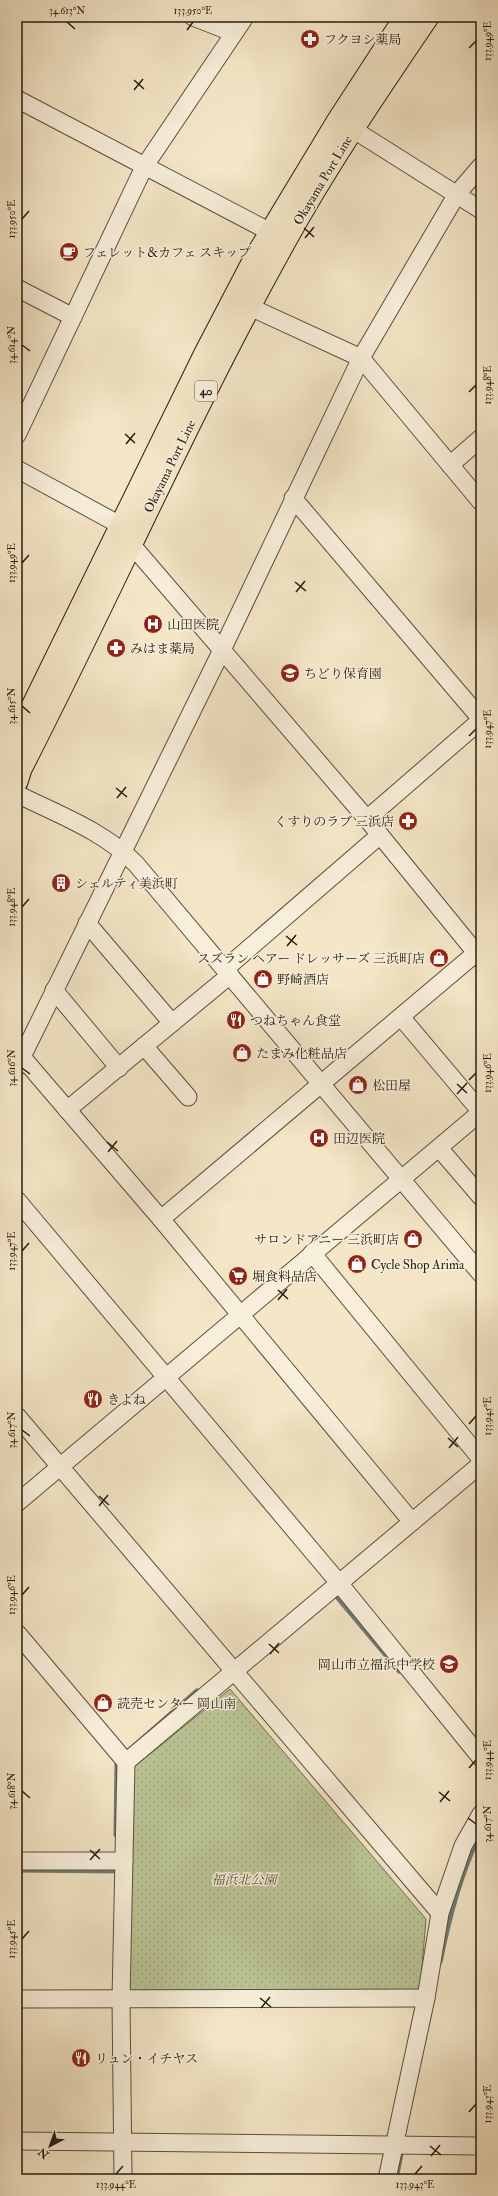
<svg xmlns="http://www.w3.org/2000/svg" width="498" height="2196" viewBox="0 0 498 2196" font-family="'IM FELL Double Pica','Noto Serif JP',serif">
<style>
.green{fill:url(#green-dots);stroke:#707052}
.lines{fill:none;stroke-linecap:round;stroke-linejoin:round}
.stream{stroke:#6e7d77;stroke-width:5}
.minor-casing{stroke:#5a4e3d;stroke-width:19}
.major-casing{stroke:#261b0f;stroke-width:23}
.minor{stroke:#f8efdb;stroke-width:17}
.major{stroke:#f4e6c7;stroke-width:21}
.ticks{fill:none;stroke:#261b0f;stroke-width:1.5}
.labels{text-anchor:middle;stroke-width:3;stroke-linejoin:round;paint-order:stroke}
.shield{fill:#f8efdb;stroke:#655b4c;stroke-width:1}
.shield-label{font-size:12px;font-weight:bold;fill:#261b0f}
.poi-label{font-size:13px;fill:#261b0f;stroke:#f8efdb;text-anchor:start}
.street-label{font-size:13px;fill:#261b0f;stroke:#f8efdb}
.park-label{font-size:13px;font-style:italic;fill:#534e38;stroke:#f8efdb}
.neatline{fill:none;stroke:#261b0f;stroke-width:1.5}
.ticks-label{font-size:10px;text-anchor:middle;fill:#261b0f}
</style>
<defs>
<pattern id="green-dots" width="8" height="8" patternUnits="userSpaceOnUse"><rect width="8" height="8" fill="#bbc596"/><path d="M2 2h.1M6 6h.1" fill="none" stroke="#a1a980" stroke-width="1.8" stroke-linecap="round"/></pattern>
</defs>
<rect width="100%" height="100%" fill="#f4e6c7"/>
<filter id="stains"><feTurbulence type="fractalNoise" baseFrequency=".005" numOctaves="4"/><feColorMatrix values="0 0 0 0 .2 0 0 0 0 .09 0 0 0 0 .02 0 0 0 .5 -.17"/></filter>
<radialGradient id="worn" r=".72"><stop offset=".6" stop-color="#630" stop-opacity="0"/><stop offset="1" stop-color="#630" stop-opacity=".3"/></radialGradient>
<!-- green -->
<polygon class="green" points="230,1689 426,1919 420,1991 129,1992 134,1767"/>
<g class="lines">
<!-- stream -->
<g class="stream">
<polyline points="332,1591 399,1671"/>
<polyline points="116,1835 117,1761 197,1691"/>
<polyline points="17,1870 116,1871"/>
<path d="M440,1962C450,1914 460,1876 481,1831"/>
<polyline points="396,2179 402,2149"/>
</g>
<!-- minor casing -->
<g class="minor-casing">
<g id="minor">
<polyline points="193,17 234,33"/>
<polyline points="17,99 280,237"/>
<polyline points="343,123 481,210"/>
<polyline points="17,288 73,317"/>
<polyline points="239,302 361,358 481,502"/>
<polyline points="17,435 144,167 245,17"/>
<polyline points="450,465 481,438"/>
<polyline points="17,469 131,531"/>
<polyline points="293,498 481,719"/>
<polyline points="121,539 131,544 367,819 481,959"/>
<path d="M17,794C57,814 104,831 136,864L481,1274"/>
<polyline points="367,819 481,720"/>
<polyline points="87,923 172,1023"/>
<polyline points="225,969 380,835"/>
<polyline points="54,990 119,1068"/>
<polyline points="401,1017 481,1112"/>
<polyline points="144,1046 188,1097"/>
<polyline points="22,1057 161,1219 412,1522"/>
<polyline points="17,1067 222,650 361,358 457,194 481,166"/>
<polyline points="67,1110 230,975"/>
<polyline points="439,1148 481,1197"/>
<polyline points="17,1200 339,1583 481,1758"/>
<polyline points="161,1219 476,953"/>
<polyline points="312,1253 481,1459"/>
<polyline points="17,1416 440,1913"/>
<polyline points="17,1503 481,1112"/>
<polyline points="17,1633 126,1762 121,2000 123,2179"/>
<polyline points="126,1762 481,1464"/>
<polyline points="17,1861 124,1861"/>
<polyline points="17,1999 426,1998"/>
<polyline points="17,2141 481,2146"/>
<polyline points="387,2179 426,1998 440,1913 463,1846 481,1814"/>
</g>
</g>
<!-- major casing -->
<g class="major-casing">
<g id="major">
<polyline points="17,737 205,353 254,259 338,120 405,17"/>
<path d="M17,782L21,769C111,594 189,414 285,242C328,164 378,91 428,17"/>
</g>
</g>
<!-- minor -->
<use href="#minor" class="minor"/>
<!-- major -->
<use href="#major" class="major"/>
</g>
<!-- ticks -->
<path class="ticks" d="M67,22L75,29M187,30L193,22M469,48L476,41M134,80L144,89M134,90L143,79M22,219L29,211M304,228L314,237M305,238L314,227M22,345L30,351M469,392L476,385M125,434L135,443M126,444L135,433M22,563L29,555M295,582L306,591M296,592L305,581M22,706L30,713M469,736L476,729M116,788L127,797M117,798L126,787M22,907L29,899M286,936L297,945M287,946L296,935M22,1068L30,1074M469,1080L476,1073M457,1084L467,1093M457,1094L467,1083M107,1142L118,1151M108,1152L117,1141M22,1251L29,1243M278,1290L288,1299M278,1300L287,1289M469,1424L476,1416M22,1430L30,1436M448,1438L458,1447M449,1448L458,1437M99,1496L109,1505M99,1506L108,1495M22,1595L29,1587M269,1644L279,1653M270,1654L279,1643M469,1768L476,1760M22,1791L30,1798M439,1792L450,1801M440,1802L449,1791M468,1818L476,1824M90,1850L100,1859M90,1860L100,1849M22,1939L29,1931M260,1998L271,2007M261,2008L270,1997M469,2112L476,2104M430,2146L441,2155M431,2156L440,2145M116,2174L123,2166M415,2174L422,2166"/>
<!-- icons -->
<defs>
<g id="pharmacy-disc" transform="scale(1)"><circle r="9.5" fill="#8f2418" stroke="#f8efdb"/><path d="M-2-6h4v4h4v4h-4v4h-4v-4h-4v-4h4Z" fill="#fff"/></g>
<g id="cafe-disc" transform="scale(1)"><circle r="9.5" fill="#8f2418" stroke="#f8efdb"/><path d="M-5.5-4.5H6V0H3Q3 3.5 0 3.5H-2.5Q-5.5 3.5-5.5 0ZM3-3.2v2h1.7v-2ZM-6 4.5H4V6H-6Z" fill="#fff"/></g>
<g id="hospital-disc" transform="scale(1)"><circle r="9.5" fill="#8f2418" stroke="#f8efdb"/><path d="M-5-5h3v3.5h4V-5h3V5h-3V1.5h-4V5h-3Z" fill="#fff"/></g>
<g id="school-disc" transform="scale(1)"><circle r="9.5" fill="#8f2418" stroke="#f8efdb"/><path d="M0-5L7-2L0 1L-7-2ZM-4 1L0 2.5L4 1V4Q0 6-4 4Z" fill="#fff"/></g>
<g id="building-disc" transform="scale(1)"><circle r="9.5" fill="#8f2418" stroke="#f8efdb"/><path d="M-4-6H4V6H1V3H-1V6H-4ZM-2.5-4.3h1.7v1.8h-1.7ZM.8-4.3h1.7v1.8H.8ZM-2.5-1h1.7V.8h-1.7ZM.8-1h1.7V.8H.8Z" fill="#fff"/></g>
<g id="shop-disc" transform="scale(1)"><circle r="9.5" fill="#8f2418" stroke="#f8efdb"/><path d="M-5-2.5h2.3a2.7 3.5 0 0 1 5.4 0H5L5.5 6h-11ZM-1.5-2.5h3a1.5 2.3 0 0 0-3 0Z" fill="#fff"/></g>
<g id="restaurant-disc" transform="scale(1)"><circle r="9.5" fill="#8f2418" stroke="#f8efdb"/><path d="M-5-6h1v4h1v-4h1v4h1v-4h1v5L-1.5 .5V6h-2V.5L-5-1ZM5-6V6H3V1.5H1.5Q1.5-4 5-6Z" fill="#fff"/></g>
<g id="supermarket-disc" transform="scale(1)"><circle r="9.5" fill="#8f2418" stroke="#f8efdb"/><path d="M-6-5.5h2.5l.6 2H6L4.5 2H-2.5L-4.4-4H-6ZM-1.5 3.2a1.3 1.3 0 1 0 .1 0ZM3 3.2a1.3 1.3 0 1 0 .1 0Z" fill="#fff"/></g>
</defs>
<g fill-rule="evenodd">
<use href="#pharmacy-disc" x="310" y="39"/>
<use href="#cafe-disc" x="69" y="252"/>
<use href="#hospital-disc" x="153" y="624"/>
<use href="#pharmacy-disc" x="116" y="648"/>
<use href="#school-disc" x="290" y="673"/>
<use href="#pharmacy-disc" x="408" y="821"/>
<use href="#building-disc" x="61" y="883"/>
<use href="#shop-disc" x="439" y="958"/>
<use href="#shop-disc" x="263" y="979"/>
<use href="#restaurant-disc" x="236" y="1020"/>
<use href="#shop-disc" x="242" y="1053"/>
<use href="#shop-disc" x="358" y="1085"/>
<use href="#hospital-disc" x="319" y="1138"/>
<use href="#shop-disc" x="413" y="1239"/>
<use href="#shop-disc" x="357" y="1264"/>
<use href="#supermarket-disc" x="238" y="1276"/>
<use href="#restaurant-disc" x="93" y="1399"/>
<use href="#school-disc" x="449" y="1664"/>
<use href="#shop-disc" x="103" y="1703"/>
<use href="#restaurant-disc" x="81" y="2058"/>
</g>
<g class="labels">
<!-- shield labels -->
<rect class="shield" x="195" y="381" width="22" height="20" rx="3"/>
<g class="shield-label">
<text x="206" y="395">40</text>
</g>
<!-- poi labels -->
<g class="poi-label">
<text x="324" y="44">フクヨシ薬局</text>
<text x="83" y="257">フェレット&amp;カフェ スキップ</text>
<text x="167" y="629">山田医院</text>
<text x="130" y="653">みはま薬局</text>
<text x="304" y="678">ちどり保育園</text>
<text x="394" y="826" text-anchor="end">くすりのラブ 三浜店</text>
<text x="75" y="888">シェルティ美浜町</text>
<text x="425" y="963" text-anchor="end">スズラン ヘアー ドレッサーズ 三浜町店</text>
<text x="277" y="984">野崎酒店</text>
<text x="250" y="1025">つねちゃん食堂</text>
<text x="256" y="1058">たまみ化粧品店</text>
<text x="372" y="1090">松田屋</text>
<text x="333" y="1143">田辺医院</text>
<text x="399" y="1244" text-anchor="end">サロンドアニー 三浜町店</text>
<text x="371" y="1269">Cycle Shop Arima</text>
<text x="252" y="1281">堀食料品店</text>
<text x="107" y="1404">きよね</text>
<text x="435" y="1669" text-anchor="end">岡山市立福浜中学校</text>
<text x="117" y="1708">読売センター 岡山南</text>
<text x="95" y="2063">リュン・イチヤス</text>
</g>
<!-- street labels -->
<g class="street-label">
<text transform="translate(322 180) rotate(-59)" y="5">Okayama Port Line</text>
<text transform="translate(169 466) rotate(-64)" y="5">Okayama Port Line</text>
</g>
<!-- park labels -->
<g class="park-label">
<text x="244" y="1884">福浜北公園</text>
</g>
</g>
<!-- margin -->
<rect width="498" height="2196" fill="none" stroke="#f4e6c7" stroke-width="44"/>
<!-- north arrow -->
<g transform="translate(50 2146) rotate(221)" stroke="#f8efdb" stroke-width="3" paint-order="stroke">
<path d="M0-3L7 15L0 10L-7 15Z" fill="#261b0f"/>
<text y="-6" font-size="11" font-weight="bold" text-anchor="middle" fill="#261b0f">N</text>
</g>
<rect x="22" y="22" width="454" height="2152" class="neatline"/>
<g class="ticks-label">
<text x="67" y="14">34.613°N</text>
<text x="193" y="14">133.950°E</text>
<text transform="translate(487 41) rotate(-90)" y="4">133.949°E</text>
<text transform="translate(11 219) rotate(-90)" y="4">133.950°E</text>
<text transform="translate(11 345) rotate(-90)" y="4">34.614°N</text>
<text transform="translate(487 385) rotate(-90)" y="4">133.948°E</text>
<text transform="translate(11 563) rotate(-90)" y="4">133.949°E</text>
<text transform="translate(11 706) rotate(-90)" y="4">34.615°N</text>
<text transform="translate(487 729) rotate(-90)" y="4">133.947°E</text>
<text transform="translate(11 907) rotate(-90)" y="4">133.948°E</text>
<text transform="translate(11 1068) rotate(-90)" y="4">34.616°N</text>
<text transform="translate(487 1073) rotate(-90)" y="4">133.946°E</text>
<text transform="translate(11 1251) rotate(-90)" y="4">133.947°E</text>
<text transform="translate(487 1416) rotate(-90)" y="4">133.945°E</text>
<text transform="translate(11 1430) rotate(-90)" y="4">34.617°N</text>
<text transform="translate(11 1595) rotate(-90)" y="4">133.946°E</text>
<text transform="translate(487 1760) rotate(-90)" y="4">133.944°E</text>
<text transform="translate(11 1791) rotate(-90)" y="4">34.618°N</text>
<text transform="translate(487 1824) rotate(-90)" y="4">34.617°N</text>
<text transform="translate(11 1939) rotate(-90)" y="4">133.945°E</text>
<text transform="translate(487 2104) rotate(-90)" y="4">133.943°E</text>
<text x="116" y="2188">133.944°E</text>
<text x="415" y="2188">133.943°E</text>
</g>
<rect width="100%" height="100%" filter="url(#stains)"/>
<rect width="100%" height="100%" fill="url(#worn)"/>
</svg>
